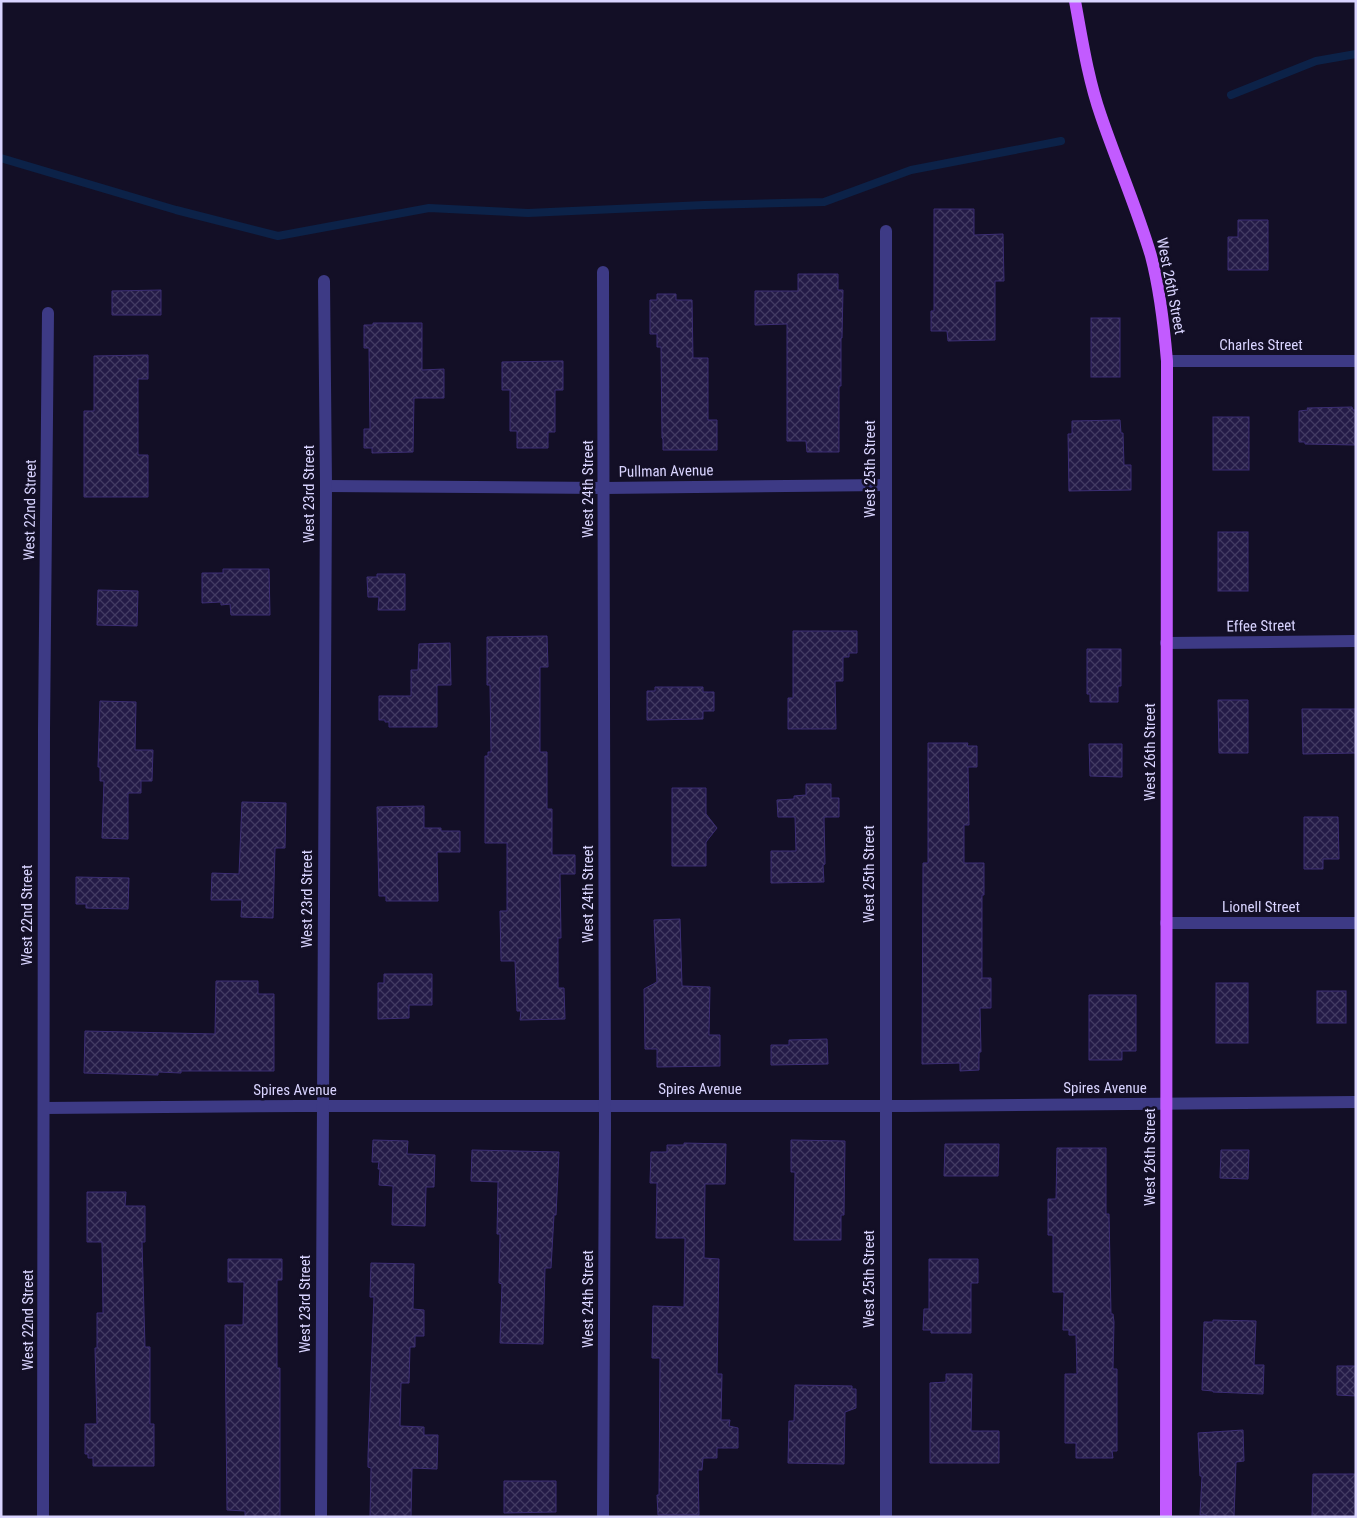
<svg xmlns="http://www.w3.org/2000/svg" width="1357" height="1518" viewBox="0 0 1357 1518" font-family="'Roboto Condensed',sans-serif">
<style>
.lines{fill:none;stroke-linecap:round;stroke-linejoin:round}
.stream{stroke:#0c2248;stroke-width:8}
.building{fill:url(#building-cross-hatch);stroke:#3b2d73}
.minor{stroke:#3d3a85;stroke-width:12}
.major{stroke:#c25bff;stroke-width:12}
.labels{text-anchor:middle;stroke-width:5;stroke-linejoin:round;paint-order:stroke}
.street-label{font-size:15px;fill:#d9d4ff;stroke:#130f26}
</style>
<defs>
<pattern id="building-cross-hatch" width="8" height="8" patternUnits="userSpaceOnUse" patternTransform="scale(1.25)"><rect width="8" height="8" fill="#241b47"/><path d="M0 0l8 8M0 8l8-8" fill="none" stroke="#433b63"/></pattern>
</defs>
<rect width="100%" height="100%" fill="#130f26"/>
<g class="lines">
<!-- stream -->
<g class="stream">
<polyline points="1231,95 1316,61 1356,54"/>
<polyline points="1,158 176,210 278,236 429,208 528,213 704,205 824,202 911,170 1061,141"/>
</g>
</g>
<!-- building -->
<g class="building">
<polygon points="934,209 974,209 974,235 1003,234 1004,281 995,281 995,340 948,341 947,331 931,331 931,311 934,311"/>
<polygon points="1238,220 1268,220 1268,270 1228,270 1228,237 1238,237"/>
<polygon points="798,274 838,274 838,290 843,290 842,338 841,338 841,386 839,386 839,452 807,452 806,441 787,441 787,324 755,325 755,291 798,291"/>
<polygon points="161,290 161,315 112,315 112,291"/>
<polygon points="657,294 676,294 676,300 692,300 693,358 708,358 708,420 717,420 717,450 663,450 663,439 662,438 661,347 657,347 657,334 650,334 650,300 657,300"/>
<rect x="1091" y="318" width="29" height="59"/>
<polygon points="373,323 422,323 422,370 444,369 444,398 414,398 413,452 372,453 372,448 364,448 364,429 370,429 369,348 364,348 364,325 373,325"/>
<polygon points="148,355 148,379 138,379 138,455 148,455 148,497 84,497 84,411 94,411 94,356"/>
<polygon points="563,361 563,390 555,390 555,432 548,432 548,448 517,448 517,431 510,431 510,390 502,390 502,362"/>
<polygon points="1352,407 1353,410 1356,410 1355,445 1305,444 1305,442 1299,442 1299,411 1308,410 1307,408"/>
<rect x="1213" y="417" width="36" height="53"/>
<polygon points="1120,420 1121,433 1123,433 1124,465 1131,465 1131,490 1069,491 1068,434 1072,434 1072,421"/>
<rect x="1218" y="532" width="30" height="59"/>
<polygon points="223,569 269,569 270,615 231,615 230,604 221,605 221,602 202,603 202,573 223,573"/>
<polygon points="377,574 405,574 405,610 378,610 379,597 368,597 367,577 377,577"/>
<polygon points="98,590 138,591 137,626 97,625"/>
<polygon points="793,631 857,631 857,653 849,653 849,657 843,657 843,681 835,681 836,729 788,729 788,698 793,698"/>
<polygon points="547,636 548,667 540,667 540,752 547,752 547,809 552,809 552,855 575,855 575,874 560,874 561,938 558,938 558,988 564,988 565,1019 520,1020 521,1011 517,1011 515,961 501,961 500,911 507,911 507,843 485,843 485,756 488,756 488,752 491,752 490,685 487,685 487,637"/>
<polygon points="450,643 451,685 437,685 437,727 389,727 389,722 385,722 385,720 379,720 379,696 411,696 411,670 418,670 419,644"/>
<polygon points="1087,649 1121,649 1121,686 1118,686 1118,702 1090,702 1090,694 1087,694"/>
<polygon points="655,687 703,687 703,692 714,692 714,711 703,711 703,719 647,720 647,691 655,691"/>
<polygon points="1218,700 1248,700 1248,753 1219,753"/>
<polygon points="100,701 136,702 135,750 153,750 152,781 141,781 141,793 128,793 128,839 102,838 104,781 100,781 100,767 98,767"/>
<polygon points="1302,709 1356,709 1356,753 1303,754"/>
<polygon points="928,743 968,743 967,746 977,746 977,767 968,767 969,825 964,825 964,863 984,863 984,895 982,895 982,978 991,978 991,1008 980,1008 981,1052 979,1052 979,1070 960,1071 960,1063 922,1064 923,863 928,863"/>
<polygon points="1089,744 1122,744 1122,777 1090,776"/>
<polygon points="806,784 831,784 831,798 839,798 839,817 824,817 825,864 823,865 824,882 771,883 771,851 796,851 795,817 778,817 777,800 794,799 794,796 806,795"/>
<polygon points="672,788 706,788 706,814 717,828 706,842 706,866 672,866"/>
<polygon points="242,802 286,803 285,848 275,848 273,918 241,917 242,900 211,900 212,873 239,874"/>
<polygon points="424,806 424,828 441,828 441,831 460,831 460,852 437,852 438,901 386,901 386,896 379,896 377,807"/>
<polygon points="1304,817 1338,817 1339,859 1323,859 1323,869 1304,869"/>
<polygon points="76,877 129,878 128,909 86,908 86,904 76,904"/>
<polygon points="680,919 682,986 710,987 709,1035 720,1035 720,1066 657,1067 657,1049 645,1049 644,989 657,982 654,920"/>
<polygon points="384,974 432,974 432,1005 409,1005 409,1018 378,1019 378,983 384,983"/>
<polygon points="216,981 258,981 258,994 274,994 274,1071 181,1071 181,1073 158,1072 158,1075 84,1073 85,1031 215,1034"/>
<rect x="1216" y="983" width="32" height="60"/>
<rect x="1317" y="991" width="29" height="32"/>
<polygon points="1089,995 1136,995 1136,1051 1122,1051 1122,1060 1089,1060"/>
<polygon points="827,1039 828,1064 771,1065 771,1045 789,1045 789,1040"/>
<polygon points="373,1140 408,1141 407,1154 435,1155 434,1187 426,1187 425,1226 392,1225 393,1186 379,1185 380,1169 378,1169 379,1162 372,1162"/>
<polygon points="791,1140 845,1141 844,1215 841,1215 841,1240 794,1240 795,1172 791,1172"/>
<polygon points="684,1143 726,1144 725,1184 705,1184 704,1258 719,1259 717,1374 722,1374 721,1420 730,1420 729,1426 738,1428 738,1448 717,1448 717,1458 703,1458 702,1470 698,1470 699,1515 658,1515 657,1495 659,1495 660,1358 652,1358 653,1306 684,1307 685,1238 656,1238 657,1183 650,1183 651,1152 667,1152 667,1145 684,1145"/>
<polygon points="945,1144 999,1144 998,1176 944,1176"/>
<polygon points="1057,1148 1106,1148 1106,1214 1109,1214 1111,1314 1113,1314 1114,1322 1113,1369 1117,1369 1117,1451 1112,1451 1113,1458 1076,1458 1076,1443 1065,1443 1065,1374 1077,1374 1076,1335 1069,1335 1069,1330 1063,1330 1064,1292 1053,1292 1053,1235 1048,1235 1048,1199 1056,1199"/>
<polygon points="472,1150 559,1152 556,1215 554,1215 551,1268 545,1268 543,1344 500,1343 502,1284 499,1283 500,1234 497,1234 498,1182 471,1181"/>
<polygon points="1221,1150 1249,1150 1248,1179 1220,1178"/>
<polygon points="87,1192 126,1192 125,1206 145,1206 145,1242 142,1242 145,1347 150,1347 150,1424 154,1424 154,1466 93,1466 93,1458 88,1458 88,1454 85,1454 85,1424 97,1424 95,1348 97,1348 97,1313 103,1313 102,1242 87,1242"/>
<polygon points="228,1259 282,1259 282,1280 277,1280 277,1368 280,1368 280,1517 245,1517 245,1511 227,1510 225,1325 243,1325 244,1282 228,1282"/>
<polygon points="929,1259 978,1259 978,1283 971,1283 971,1333 931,1333 931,1330 923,1330 924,1309 929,1309"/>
<polygon points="371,1263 414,1264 413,1309 424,1310 424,1336 415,1336 415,1347 410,1347 409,1383 401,1383 400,1426 424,1427 424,1435 438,1435 437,1469 412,1468 411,1517 370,1516 371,1468 368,1467 368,1456 374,1297 370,1297"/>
<polygon points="1213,1320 1256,1321 1254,1365 1264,1365 1263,1394 1213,1392 1213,1391 1202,1390 1204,1322 1213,1322"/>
<polygon points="1337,1366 1356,1366 1356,1396 1337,1395"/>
<polygon points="946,1374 972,1374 971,1431 999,1431 999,1463 930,1463 930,1383 946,1382"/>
<polygon points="795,1385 852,1386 852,1389 856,1389 856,1408 845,1412 844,1464 788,1463 789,1421 794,1421"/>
<polygon points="1243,1430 1244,1461 1236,1462 1234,1517 1206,1517 1206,1515 1200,1515 1202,1476 1200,1476 1198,1433"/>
<polygon points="1313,1474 1356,1474 1356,1517 1312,1517"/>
<polygon points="504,1481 556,1481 556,1512 504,1513"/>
</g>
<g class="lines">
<!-- minor -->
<g class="minor">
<polyline points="1167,361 1356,361"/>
<polyline points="326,486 604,488 886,485"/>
<polyline points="1166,643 1356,641"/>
<polyline points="1166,923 1356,923"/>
<polyline points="44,1108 300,1106 909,1106 1356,1102"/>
<polyline points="43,1517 44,730 48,313"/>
<polyline points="321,1517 326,486 324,281"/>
<polyline points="603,1517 605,1126 603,272"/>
<polyline points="886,1517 886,231"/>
</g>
<!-- major -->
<path class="major" d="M1075,1C1082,39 1088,79 1101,116C1117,163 1137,208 1151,256C1160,290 1164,326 1167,361L1166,1517"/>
</g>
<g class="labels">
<!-- street labels -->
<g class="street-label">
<text transform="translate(1171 286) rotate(79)" y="5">West 26th Street</text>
<text x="1261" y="350">Charles Street</text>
<text transform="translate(870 469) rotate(-90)" y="5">West 25th Street</text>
<text transform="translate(666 471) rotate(-1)" y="5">Pullman Avenue</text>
<text transform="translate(588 489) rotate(-90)" y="5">West 24th Street</text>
<text transform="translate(309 494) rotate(-90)" y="5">West 23rd Street</text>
<text transform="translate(30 510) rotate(-89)" y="5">West 22nd Street</text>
<text transform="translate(1261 626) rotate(-1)" y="5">Effee Street</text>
<text transform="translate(1150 752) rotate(-90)" y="5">West 26th Street</text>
<text transform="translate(869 874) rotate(-90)" y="5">West 25th Street</text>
<text transform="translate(588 894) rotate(-90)" y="5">West 24th Street</text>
<text transform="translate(307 899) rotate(-90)" y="5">West 23rd Street</text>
<text x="1261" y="912">Lionell Street</text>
<text transform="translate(27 915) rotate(-90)" y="5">West 22nd Street</text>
<text x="1105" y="1093">Spires Avenue</text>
<text x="700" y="1094">Spires Avenue</text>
<text x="295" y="1095">Spires Avenue</text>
<text transform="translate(1150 1157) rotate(-90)" y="5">West 26th Street</text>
<text transform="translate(869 1279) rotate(-90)" y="5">West 25th Street</text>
<text transform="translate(588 1299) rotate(-90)" y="5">West 24th Street</text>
<text transform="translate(305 1304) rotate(-90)" y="5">West 23rd Street</text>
<text transform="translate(28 1320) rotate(-90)" y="5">West 22nd Street</text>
</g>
</g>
<!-- border -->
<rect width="1357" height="1518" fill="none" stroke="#d9d4ff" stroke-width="5"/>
</svg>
